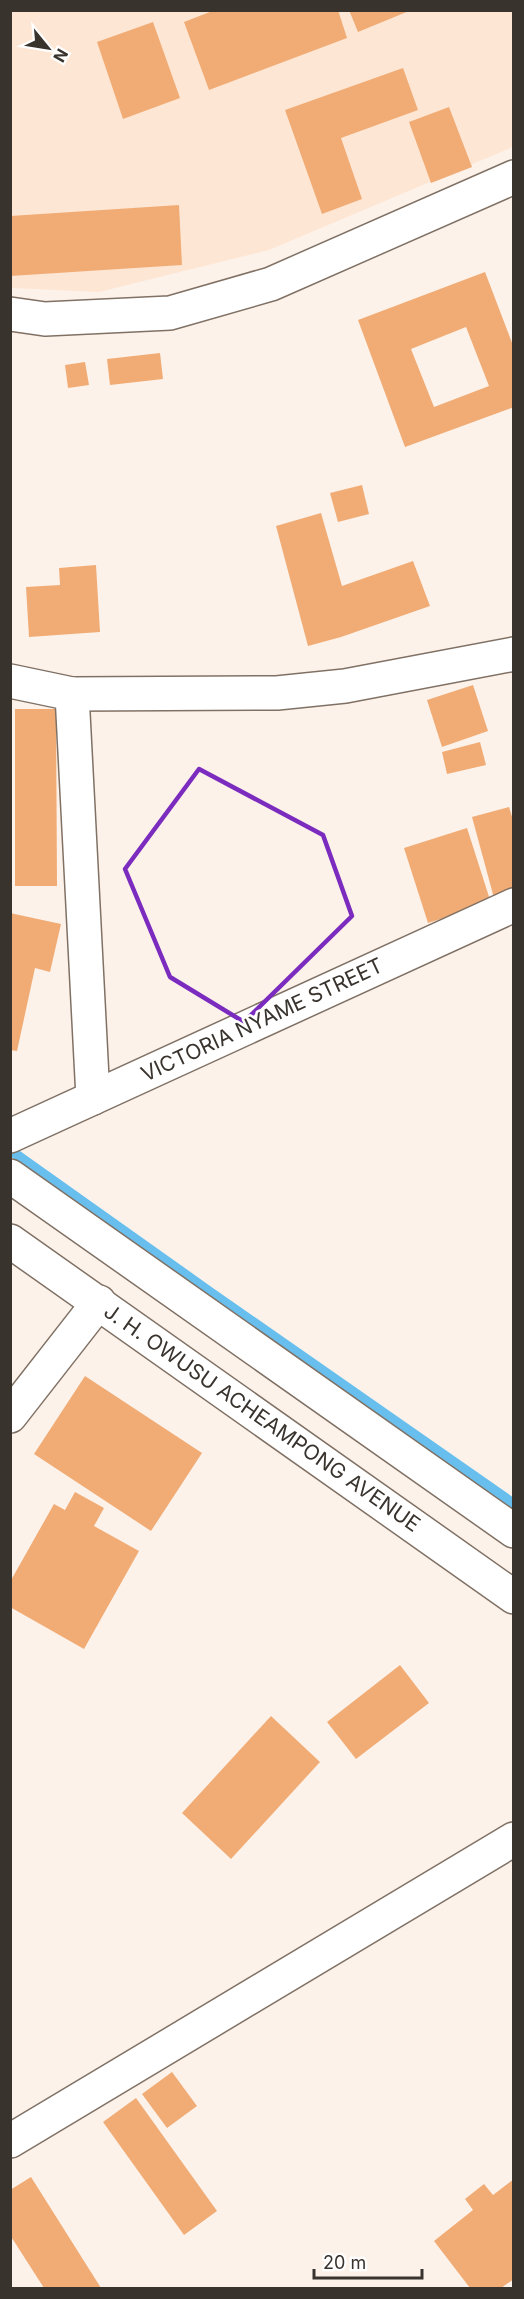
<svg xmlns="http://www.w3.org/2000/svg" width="524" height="2299" viewBox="0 0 524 2299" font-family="Inter,sans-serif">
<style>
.built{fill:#fee6d4}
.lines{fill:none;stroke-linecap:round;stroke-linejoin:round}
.stream{stroke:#68bfee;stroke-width:10}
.building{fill:#f1ac75;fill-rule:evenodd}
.street-casing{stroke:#807165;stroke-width:36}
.secondary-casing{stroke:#807165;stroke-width:36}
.street{stroke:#fff;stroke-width:33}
.secondary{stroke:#fff;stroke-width:33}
.marked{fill:none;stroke:#7b2cbf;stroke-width:4.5;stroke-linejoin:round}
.labels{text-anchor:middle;stroke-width:5;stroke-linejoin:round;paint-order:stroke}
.street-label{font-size:21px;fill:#39332e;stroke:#fff}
</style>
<rect width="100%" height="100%" fill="#fdf2ea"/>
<!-- built -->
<polygon class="built" points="11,11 513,11 513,147 269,250 99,292 11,288"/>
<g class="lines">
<!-- stream -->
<polyline class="stream" points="10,1150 210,1292 514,1504"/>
</g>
<!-- building -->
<g class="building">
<polygon points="215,10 338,10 347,38 209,90 184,22"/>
<polygon points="349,10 409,10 409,11 358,32"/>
<polygon points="153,22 180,98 123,119 97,42"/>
<polygon points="403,68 418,110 341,138 362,199 322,214 285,110"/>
<polygon points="449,107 472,167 431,183 409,122"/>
<polygon points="179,205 182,265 10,276 10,216"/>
<path d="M485,272L514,348V407L405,447L358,320ZM466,327L489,386L434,407L411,349Z"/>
<polygon points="160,353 163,379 110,385 107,359"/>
<polygon points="85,362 89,385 68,388 65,365"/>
<polygon points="362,485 369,514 338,522 330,493"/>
<polygon points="321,513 342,586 413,561 430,606 341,637 308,646 276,526"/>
<polygon points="96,565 100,632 29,637 26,587 60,585 59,568"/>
<polygon points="473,685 488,731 442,747 427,700"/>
<polygon points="15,709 56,709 57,886 15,886"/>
<polygon points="480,742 486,765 447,774 442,752"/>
<polygon points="509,807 514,823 514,892 494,898 472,817"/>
<polygon points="467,828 491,903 428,923 404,848"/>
<polygon points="10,913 61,924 50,972 35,968 17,1051 10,1050"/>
<polygon points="85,1376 202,1453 151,1531 34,1454"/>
<polygon points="75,1492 104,1508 94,1526 139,1551 84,1649 10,1607 10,1582 54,1504 65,1510"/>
<polygon points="400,1665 429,1703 356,1759 327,1722"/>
<polygon points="271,1716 320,1762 231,1859 182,1813"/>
<polygon points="172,2072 197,2106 167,2128 142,2094"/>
<polygon points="136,2098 217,2211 184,2235 103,2122"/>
<polygon points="31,2177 101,2288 44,2288 10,2235 10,2190"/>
<polygon points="514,2179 514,2279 501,2288 470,2288 434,2241 473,2210 465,2199 484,2184 493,2195"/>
</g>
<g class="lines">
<!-- street casing -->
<g class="street-casing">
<g id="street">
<polyline points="10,314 45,319 170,313 271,284 514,177"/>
<polyline points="10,681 72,694 93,1098"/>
<polyline points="72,694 277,693 345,686 514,654"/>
<polyline points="10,1136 514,905"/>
<polyline points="10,1416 99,1302"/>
<polyline points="10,2141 514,1839"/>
</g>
</g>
<!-- secondary casing -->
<g class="secondary-casing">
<g id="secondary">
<polyline points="10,1176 514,1531"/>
<polyline points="10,1241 514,1597"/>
</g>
</g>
<!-- street -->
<use href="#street" class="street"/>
<!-- secondary -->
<use href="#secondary" class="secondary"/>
</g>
<!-- marked area -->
<path class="marked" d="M199,769L323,835L352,916L244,1022L170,977L125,869Z"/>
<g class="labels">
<!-- street labels -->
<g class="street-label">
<text transform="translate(262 1020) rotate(-25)" y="7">VICTORIA NYAME STREET</text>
<text transform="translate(262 1418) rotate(35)" y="7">J. H. OWUSU ACHEAMPONG AVENUE</text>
</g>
</g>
<!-- border -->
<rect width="524" height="2299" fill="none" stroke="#39332e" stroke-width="24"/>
<!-- north arrow -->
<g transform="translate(48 48) rotate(120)" stroke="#ffffff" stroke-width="4.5" paint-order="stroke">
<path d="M0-4.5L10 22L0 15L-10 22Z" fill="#39332e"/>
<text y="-9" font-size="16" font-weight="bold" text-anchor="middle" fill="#39332e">N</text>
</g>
<!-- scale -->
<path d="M314 2269v9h108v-9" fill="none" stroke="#39332e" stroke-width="3"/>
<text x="323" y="2269" font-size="18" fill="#39332e" stroke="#ffffff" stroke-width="4.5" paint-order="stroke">20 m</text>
</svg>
